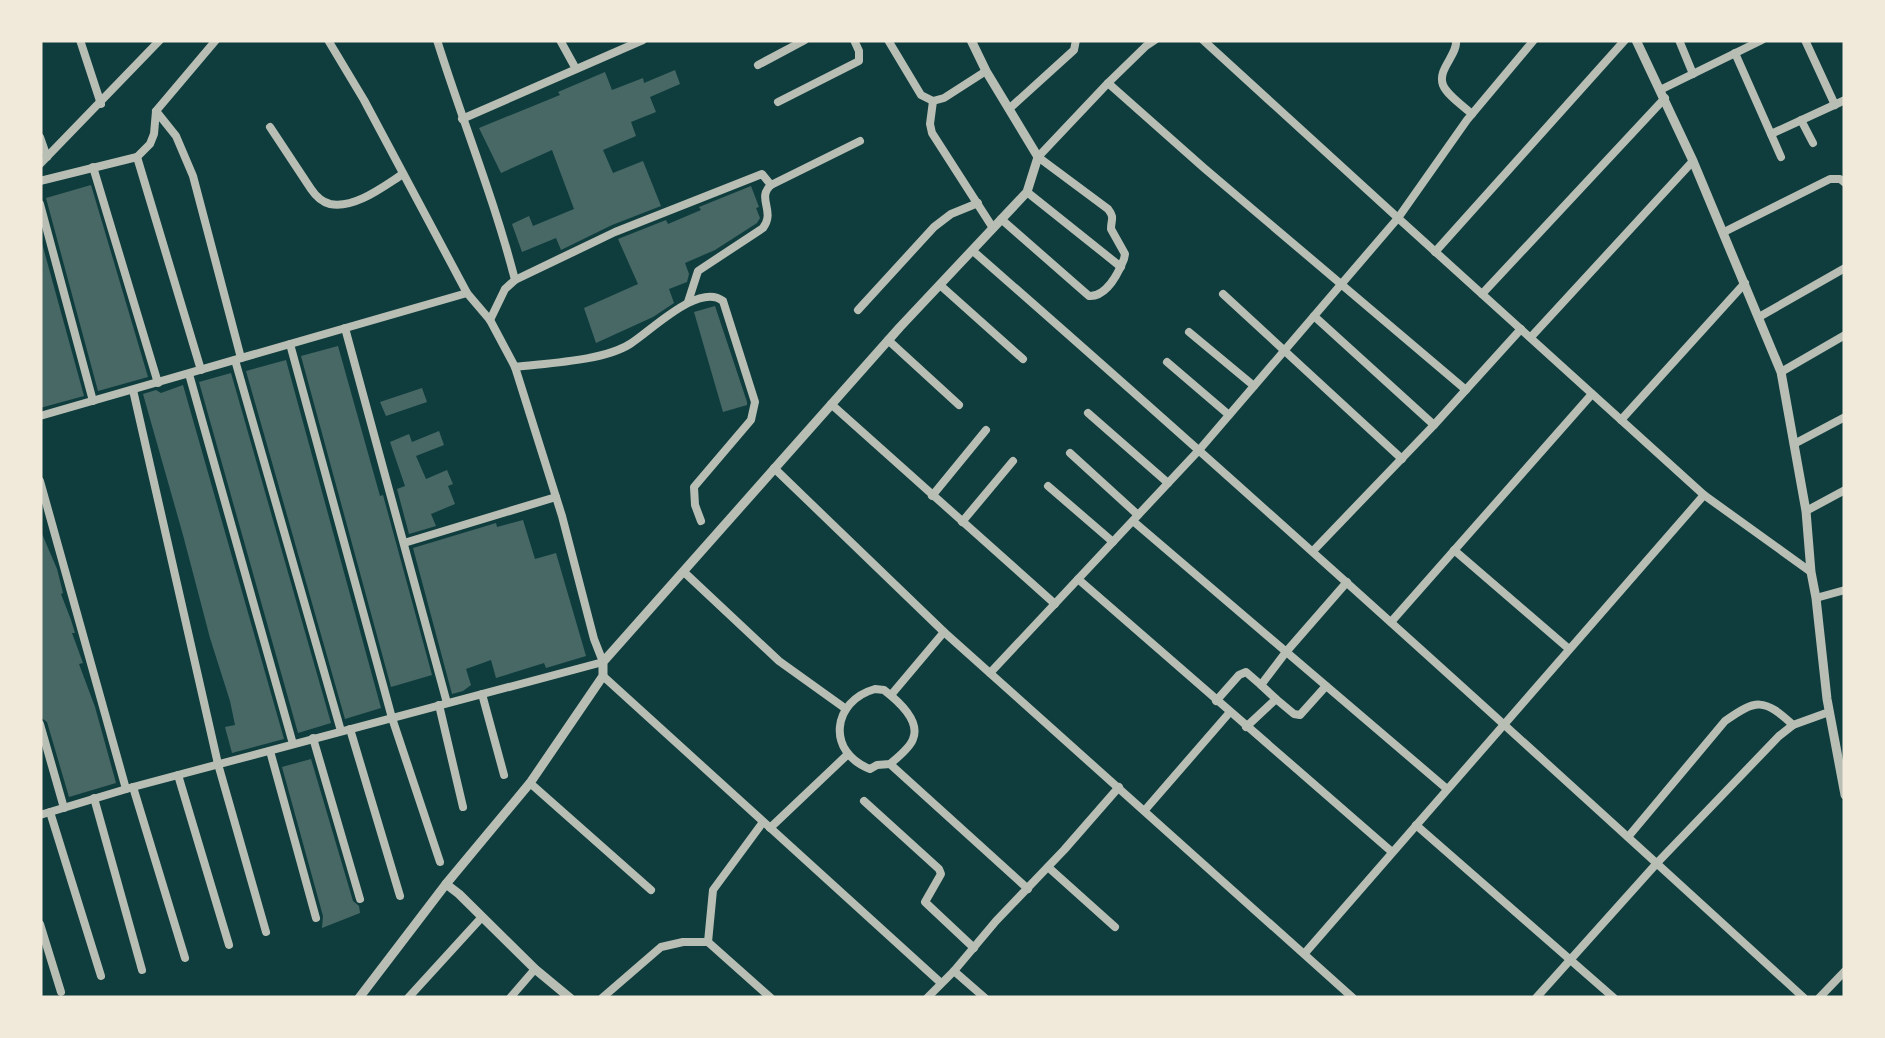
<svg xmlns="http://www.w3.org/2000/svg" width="1885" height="1038" viewBox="0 0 1885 1038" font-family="Karla,sans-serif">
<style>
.building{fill:#486865}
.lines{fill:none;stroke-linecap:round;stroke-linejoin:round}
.minor{stroke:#b8beb3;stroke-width:8}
.tertiary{stroke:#b8beb3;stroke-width:9}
</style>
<rect width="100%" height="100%" fill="#0f3d3e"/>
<!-- building -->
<g class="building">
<polygon points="675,70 680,84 650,97 656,112 631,122 636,136 603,150 613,173 643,161 661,206 612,225 561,250 556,238 522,252 512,224 529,216 533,226 574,209 552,150 501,173 479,128 560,95 558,92 605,72 612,90 643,78 644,83"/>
<polygon points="91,185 148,377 98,391 46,198"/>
<polygon points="751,186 759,207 756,208 760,218 757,223 715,250 685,263 689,274 687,282 669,289 674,303 653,317 596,343 584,308 638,284 618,239 666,220 668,224 701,210 699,207"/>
<polygon points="40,236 84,396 40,408"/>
<polygon points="715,306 747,402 747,405 723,412 694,312"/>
<polygon points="338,346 380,496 383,495 432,675 391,687 301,356"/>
<polygon points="286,360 381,708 345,719 246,371"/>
<polygon points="231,373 331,723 298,733 199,382"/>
<polygon points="183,385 284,739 232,753 225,727 235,725 230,701 210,638 183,535 143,394 156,390 161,393"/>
<polygon points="422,388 427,402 386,416 380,402"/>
<polygon points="439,431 444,445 416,456 426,479 447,470 453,484 448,486 455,504 431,514 436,526 409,534 397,489 405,486 390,442 409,434 412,442"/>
<polygon points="523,520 535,559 556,553 586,656 546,668 544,663 496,678 491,660 466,669 471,685 463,691 452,694 413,548 496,523 497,527"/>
<polygon points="40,529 57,569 63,593 61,594 71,620 75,633 72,633 83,663 79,664 95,707 116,783 69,797 47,722 40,717"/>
<polygon points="311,759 353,901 359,906 360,913 322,928 323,916 282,767"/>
</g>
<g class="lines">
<!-- minor -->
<g class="minor">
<polyline points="80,40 101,104"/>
<path d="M437,40C462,120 494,198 515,280L505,289L490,320"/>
<polyline points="560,40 576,69"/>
<polyline points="888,40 921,95 933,101 944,98 986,71"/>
<path d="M1456,40C1458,55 1437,69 1443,85C1447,95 1463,106 1472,114"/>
<polyline points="1534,40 1467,120 1398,218 1704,495"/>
<polyline points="1679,40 1693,74"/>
<polyline points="1805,40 1835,105"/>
<polyline points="1735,53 1781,157"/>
<polyline points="758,65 805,40"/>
<polyline points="1108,83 1204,168 1466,390"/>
<polyline points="1660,90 1762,40"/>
<polyline points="933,101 930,124 932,133 993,228"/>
<polyline points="778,102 859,61 859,51 854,40"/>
<polyline points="1010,108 1074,50 1076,40"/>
<polyline points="156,111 176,136 193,176 241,358"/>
<polyline points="462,119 643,40"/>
<polyline points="1801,120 1813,143"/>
<path d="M270,127L311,189C315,195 322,202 330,204C355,209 384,186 403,174"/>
<polyline points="1771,134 1845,100"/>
<polyline points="40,137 47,157"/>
<polyline points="137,157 201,370"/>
<polyline points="40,164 160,40"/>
<polyline points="93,167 158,383"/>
<polyline points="40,181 137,157 150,144 154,134 156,111 216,40"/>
<polyline points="1027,192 1121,267"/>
<polyline points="40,204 93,401"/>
<path d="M1001,219L1089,296C1106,297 1118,274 1124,259L1125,254L1111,229C1111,219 1115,218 1108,209L1038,157L1108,83L1146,46L1155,40"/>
<polyline points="1724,232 1830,179 1840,179 1845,183"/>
<path d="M973,251C1253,496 1529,746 1804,998"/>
<polyline points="1435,252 1625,40"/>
<polyline points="515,280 615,232 762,174 771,185"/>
<polyline points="940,285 1023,359"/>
<polyline points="1223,294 1402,459"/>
<polyline points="1482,294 1665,98"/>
<path d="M688,302L698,271L763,228C776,211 756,198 771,185L860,141"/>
<polyline points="858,310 934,227 951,214 978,203"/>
<polyline points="1314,316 1434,425"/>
<polyline points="1759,317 1845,268"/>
<polyline points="345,328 447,703"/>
<polyline points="1189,332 1254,386"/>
<polyline points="1531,337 1693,161"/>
<polyline points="888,340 959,405"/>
<polyline points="290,344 392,718 440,862"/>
<polyline points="235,360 341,731"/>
<polyline points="1167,362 1229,415"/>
<path d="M515,367C547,363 603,361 630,344C651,331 699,282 723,301L755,402L751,420L694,487L695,505L701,521"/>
<polyline points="1781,372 1845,335"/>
<polyline points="189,374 293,744"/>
<polyline points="133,390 218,764 266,932"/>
<polyline points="831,404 1055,604"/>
<polyline points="1088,413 1168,483"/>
<polyline points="40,416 467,293"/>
<polyline points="1621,420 1745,283"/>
<polyline points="1794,444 1845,417"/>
<polyline points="1070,453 1138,515"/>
<polyline points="774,468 944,632 1353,998"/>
<polyline points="40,481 126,789"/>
<polyline points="1048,486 1113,542"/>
<polyline points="932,496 986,430"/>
<polyline points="1806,511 1845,490"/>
<polyline points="1133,521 1447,789"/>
<polyline points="962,522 1013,461"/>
<polyline points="404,543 556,497"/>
<polyline points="1454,550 1569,649"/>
<polyline points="1313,551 1434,425 1521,329"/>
<polyline points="684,572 779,661 846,709"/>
<polyline points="1078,579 1392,852"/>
<polyline points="1816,598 1845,590"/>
<polyline points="1391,622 1592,394"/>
<polyline points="990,673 1200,449 1398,218 1203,40"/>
<polyline points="603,676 941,983"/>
<path d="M875,689L884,690C897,700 921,720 913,739C910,748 897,758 890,764L877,765L870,769C826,752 832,701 875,689Z"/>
<polyline points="482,694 504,775"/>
<polyline points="891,695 944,632"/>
<polyline points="1276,699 1294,714 1300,715 1326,686"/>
<polyline points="1216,701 1239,675 1246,672 1261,685"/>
<polyline points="439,705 463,807"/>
<polyline points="40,724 64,808"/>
<polyline points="1246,727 1276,699 1261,685 1286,652 1347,582"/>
<polyline points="350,729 400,896"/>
<polyline points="313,738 360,899"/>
<polyline points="270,751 316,918"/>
<polyline points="890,764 1028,889"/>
<polyline points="178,775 229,945"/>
<polyline points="530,783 651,890"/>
<polyline points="133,787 185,958"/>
<polyline points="94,798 142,970"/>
<polyline points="864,801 939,869 941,874 925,902 974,948"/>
<polyline points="1145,810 1230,712"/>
<polyline points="50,812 101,976"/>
<polyline points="40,815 133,787 603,662 594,639 562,516 515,367 490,320 467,293 364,100 328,40"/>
<polyline points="1416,825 1614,998"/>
<polyline points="770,828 847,755"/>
<path d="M1628,837L1725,721C1756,699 1764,698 1793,725"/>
<polyline points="1048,867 1115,927"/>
<polyline points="40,924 61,992"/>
<polyline points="708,942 713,890 763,822"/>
<polyline points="1305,953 1704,495 1811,572"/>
<polyline points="954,971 985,998"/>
<polyline points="408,998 482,917"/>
<polyline points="510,998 535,969"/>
<polyline points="602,998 661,947 683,942 708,942 771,998"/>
<polyline points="927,998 954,971 996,921 1064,850 1119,787"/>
<polyline points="1536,998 1657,863 1779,736 1793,725 1829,712"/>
<polyline points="1819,998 1845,971"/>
</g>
<!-- tertiary -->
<g class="tertiary">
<polyline points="1636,40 1693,161 1781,372 1806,511 1811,572 1816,598 1827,699 1845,795"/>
<polyline points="359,998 446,884"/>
<polyline points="570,998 535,969 459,894 446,884 530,783 603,676 603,662 900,327 1027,192 1038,157 986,71 971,40"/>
</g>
</g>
<!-- border -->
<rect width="1885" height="1038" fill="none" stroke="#f1e9da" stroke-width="85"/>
</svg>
